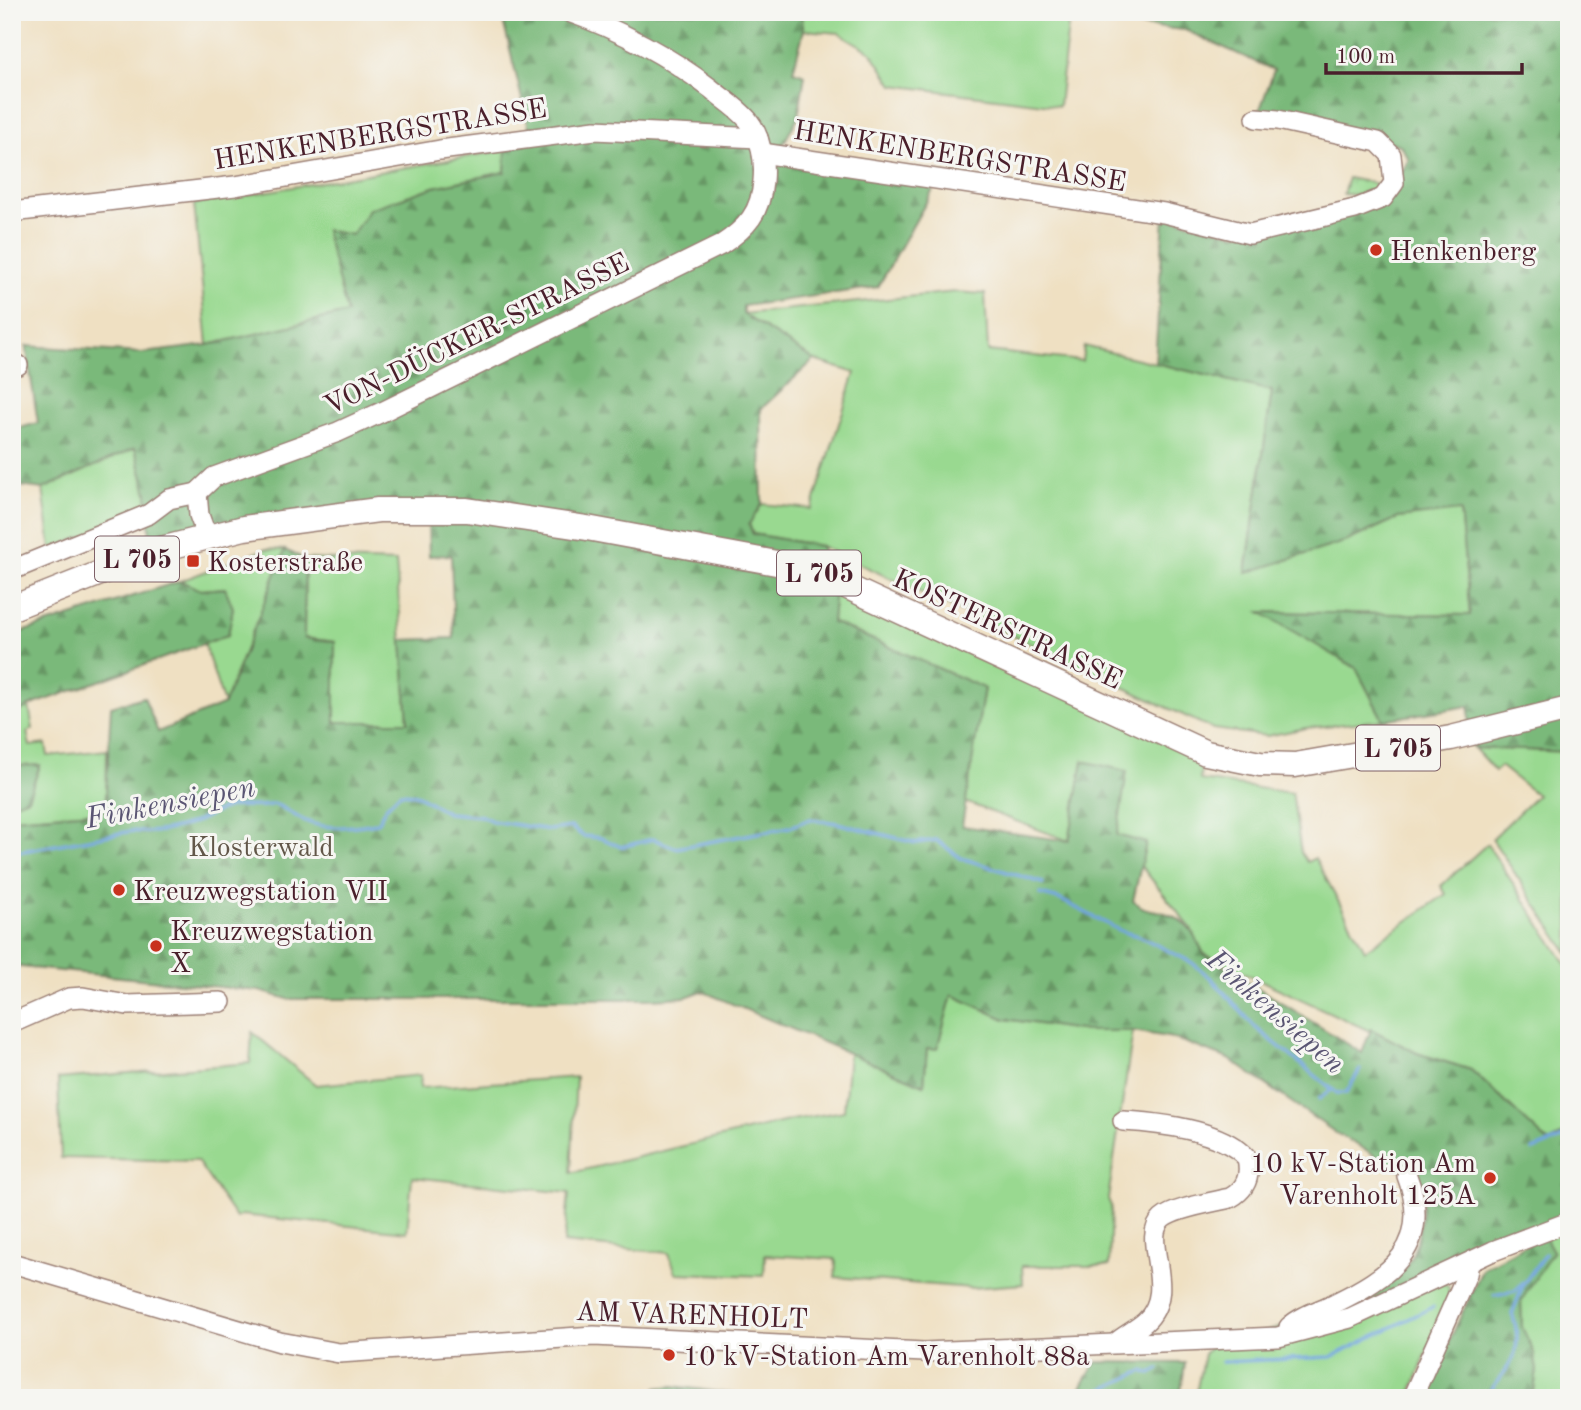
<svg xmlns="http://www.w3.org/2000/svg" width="1581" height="1410" viewBox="0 0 1581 1410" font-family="'Old Standard TT',serif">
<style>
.grass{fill:#99d990;stroke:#727c5e;stroke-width:2}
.forest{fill:url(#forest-firs);stroke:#626c52;stroke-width:2}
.park{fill:url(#park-crowns);stroke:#727c5e;stroke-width:2}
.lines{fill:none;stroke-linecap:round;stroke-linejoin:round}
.stream{stroke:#72a6de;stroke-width:3.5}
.minor-casing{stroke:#9c8076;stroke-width:22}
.major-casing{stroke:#9c8076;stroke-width:27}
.minor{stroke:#fff;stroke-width:19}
.major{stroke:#fff;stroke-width:24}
.poi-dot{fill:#c8321e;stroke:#f6f6f2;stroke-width:2.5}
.labels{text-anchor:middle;stroke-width:6;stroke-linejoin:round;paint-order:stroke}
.shield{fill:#f6f6f2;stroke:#7e6067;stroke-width:2}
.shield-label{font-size:26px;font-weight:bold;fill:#4a1f2b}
.street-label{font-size:28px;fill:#4a1f2b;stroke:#f6f6f2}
.poi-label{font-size:28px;fill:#4a1f2b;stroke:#f6f6f2;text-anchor:start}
.park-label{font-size:28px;fill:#625749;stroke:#f6f6f2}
.water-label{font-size:30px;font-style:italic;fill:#5a5573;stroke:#f6f6f2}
</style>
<defs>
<pattern id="forest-firs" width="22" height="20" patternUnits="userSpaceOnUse" patternTransform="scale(1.75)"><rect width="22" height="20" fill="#7ab97a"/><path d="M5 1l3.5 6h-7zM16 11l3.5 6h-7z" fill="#669664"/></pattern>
<pattern id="park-crowns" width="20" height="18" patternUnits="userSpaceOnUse" patternTransform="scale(1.75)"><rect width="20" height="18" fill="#99d990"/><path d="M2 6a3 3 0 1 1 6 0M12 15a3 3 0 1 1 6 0" fill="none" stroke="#85ba7c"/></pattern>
</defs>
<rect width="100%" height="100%" fill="#f6f6f2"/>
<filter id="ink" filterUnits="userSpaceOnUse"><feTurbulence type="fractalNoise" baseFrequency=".0143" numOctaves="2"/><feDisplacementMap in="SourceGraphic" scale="14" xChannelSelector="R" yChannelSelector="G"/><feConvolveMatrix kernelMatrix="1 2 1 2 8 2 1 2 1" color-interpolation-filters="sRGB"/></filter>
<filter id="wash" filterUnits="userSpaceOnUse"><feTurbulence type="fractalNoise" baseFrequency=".00686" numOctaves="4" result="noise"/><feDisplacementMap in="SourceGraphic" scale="28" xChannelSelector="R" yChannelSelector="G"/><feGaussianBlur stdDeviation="1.57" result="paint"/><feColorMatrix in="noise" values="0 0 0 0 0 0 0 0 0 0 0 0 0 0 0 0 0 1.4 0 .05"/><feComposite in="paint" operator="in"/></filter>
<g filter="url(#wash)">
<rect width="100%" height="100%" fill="#efe0c2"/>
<!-- grass -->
<g class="grass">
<polygon points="800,12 993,12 1069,17 1059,106 893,85 871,52 839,33 804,30"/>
<polygon points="506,150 505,172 434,187 369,209 347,313 208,345 194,204"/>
<polygon points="955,292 985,294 988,351 1082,361 1084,346 1272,391 1246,572 1347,541 1398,518 1460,510 1470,615 1262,612 1356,668 1383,720 1306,728 1267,736 1213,729 821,546 753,534 749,524 762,504 812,509 855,373 814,360 743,314"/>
<polygon points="135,448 147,493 148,512 51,549 43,489"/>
<polygon points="265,549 285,550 224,704 204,644 228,635 233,608 225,588 201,590 180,581"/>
<polygon points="305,559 396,562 408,722 335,722 335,642 304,638"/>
<polygon points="835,589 1202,759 1200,780 1292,793 1301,853 1307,862 1315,858 1365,950 1446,894 1441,886 1487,844 1569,968 1569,1131 1549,1143 1471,1070 1417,1053 1204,954 1191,928 1116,835 1083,761 1069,841 965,802 984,688 832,622"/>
<polygon points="29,706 33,729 27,732 30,746 46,744 48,756 107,750 106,811 12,818 12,804 28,798 40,766 12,766 12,716"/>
<polygon points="1474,748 1569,752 1569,954 1492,839 1537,795 1500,766 1495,771"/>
<polygon points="952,994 1005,1019 1086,1031 1133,1031 1108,1199 1111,1206 1109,1266 1022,1266 1023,1284 971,1288 835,1277 836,1259 765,1255 764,1276 676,1273 669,1253 564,1243 569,1193 412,1177 407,1232 241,1215 236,1218 197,1161 61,1158 58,1079 250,1063 252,1032 316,1085 421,1075 420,1088 576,1077 571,1173 792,1120 844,1111 849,1053 924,1085 927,1048 937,1048"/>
<polygon points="1569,1227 1569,1398 1533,1398 1537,1370 1522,1327 1521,1301 1544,1235"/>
<polygon points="1445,1283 1449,1288 1449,1296 1409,1398 1195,1398 1204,1354 1211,1346"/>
</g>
<!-- forest -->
<g class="forest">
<path d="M501,12H800L804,30L793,71L805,75L798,117L774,161L937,183L878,287L743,306V314L814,360L761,409L762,504L749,524L753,534L821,546L835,589L832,622L984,688L962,826L1069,841L1083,761L1127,771L1117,835L1146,843L1133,901C1147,913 1153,908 1168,914C1188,921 1195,936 1204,954L1362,1053L1371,1029L1417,1053L1471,1070L1549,1143L1569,1131V1215L1372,1302L1308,1323C1331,1311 1382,1292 1399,1275C1421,1253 1422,1212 1424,1183L1336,1133L1229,1059L1173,1038L1133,1031H1086L1005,1019L952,995L937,1049L927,1048L924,1085L702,991L686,997L651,999H288L259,991L12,966V818L105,811L111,706L144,697L158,732L224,704L285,550L305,559L304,638L335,642V722H408L402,640L454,638L451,555L429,556L428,518L174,529L150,538L147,493L135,448L43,489L12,485V430L38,423L26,346L143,353L208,345L347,313L325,230L352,235L369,209L434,187L505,172L506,150L532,141Z"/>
<polygon points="993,12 1569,12 1569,752 1474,748 1469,743 1469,706 1383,720 1356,668 1260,612 1470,615 1460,511 1398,518 1347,541 1246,573 1272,391 1155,363 1164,216 1235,234 1386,202 1409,159 1400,145 1259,112 1274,70 1185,30"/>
<polygon points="180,581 201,590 225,588 233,608 228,635 29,706 12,716 12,635"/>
<polygon points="40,765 28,798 12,804 12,766"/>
<polygon points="1544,1235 1553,1251 1521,1301 1522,1327 1534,1353 1537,1370 1533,1398 1423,1398 1483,1268"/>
<polygon points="1096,1362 1185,1363 1180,1398 1075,1398"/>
<polygon points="673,1386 764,1398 654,1398 656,1388"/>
</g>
<!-- park -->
<polygon class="park" points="1348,178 1378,184 1375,193 1368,190 1358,195 1343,194"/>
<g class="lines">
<!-- stream -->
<g class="stream">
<path d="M12,853L132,831C151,834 172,830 190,824C204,819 216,810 230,807C245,804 260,809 273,804C285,807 292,815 303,820C326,831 353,827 377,823L386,807L400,793L415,794L448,813L482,816L492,821L550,830L571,827L583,836L601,838L621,847L653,839L676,848L790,827L810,819L837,823L916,843L936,840L961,858L1043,883"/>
<polyline points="1040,894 1059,899 1123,932 1139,936 1191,962 1211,978 1256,1028 1337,1093 1346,1093 1360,1070"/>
<polyline points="1319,1099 1331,1090"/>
<polyline points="1533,1150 1569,1136"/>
<polyline points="1568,1211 1569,1211"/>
<polyline points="1494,1295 1515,1291 1523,1283"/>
<polyline points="1222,1362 1331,1357 1433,1307"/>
<polyline points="1084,1398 1143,1371 1151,1374 1159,1369"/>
<path d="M1485,1398C1506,1368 1527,1354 1512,1314L1524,1283L1545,1254"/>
</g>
</g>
</g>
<g filter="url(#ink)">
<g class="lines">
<!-- minor casing -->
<g class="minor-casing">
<g id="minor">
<polyline points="762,153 1164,213 1250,234 1355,209 1383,198 1394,183 1391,155 1378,142 1278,120 1256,118"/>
<polyline points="12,212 235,186 440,150 595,130 758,138"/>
<polyline points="12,365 18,365"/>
<path d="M207,537L199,515L197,493L214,477L338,432L384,411L721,245C747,228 761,212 763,181C765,161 761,136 748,120C738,108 722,98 710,88C666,54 622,31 569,12"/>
<polyline points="12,570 149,514 169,499 197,493"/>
<polyline points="12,1023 69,998 83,997 127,1005 221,1002"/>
<polyline points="12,1263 280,1342 339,1353 594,1336 924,1352 1278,1337 1350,1318 1493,1251 1569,1222"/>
<path d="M1289,1327C1301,1316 1318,1311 1333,1304C1390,1277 1434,1246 1407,1176"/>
<path d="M1118,1341C1126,1335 1137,1329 1145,1322C1180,1290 1139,1240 1162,1219C1174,1208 1214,1202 1230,1198C1246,1189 1251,1176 1247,1158C1222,1130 1159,1123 1123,1121"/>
<polyline points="1412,1398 1467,1274 1469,1263"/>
</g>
</g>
<!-- major casing -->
<g class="major-casing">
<polyline id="major" points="12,608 161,549 244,528 378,510 467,510 587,528 809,569 1206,753 1260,764 1295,765 1451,738 1569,709"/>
</g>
<!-- minor -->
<use href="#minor" class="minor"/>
<!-- major -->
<use href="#major" class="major"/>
</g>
</g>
<!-- markers -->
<g class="poi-dot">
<circle cx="1376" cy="250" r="7"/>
<rect x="186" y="554" width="14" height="14" rx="3.5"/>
<circle cx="119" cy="890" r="7"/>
<circle cx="156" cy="946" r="7"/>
<circle cx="1490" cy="1178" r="7"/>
<circle cx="669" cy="1355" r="7"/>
</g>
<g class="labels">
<!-- shield labels -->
<g class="shield">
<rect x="95" y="536.5" width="84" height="45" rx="5"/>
<rect x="777" y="550.5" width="84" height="45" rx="5"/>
<rect x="1356" y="725.5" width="84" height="45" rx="5"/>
</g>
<g class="shield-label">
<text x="137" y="568">L 705</text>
<text x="819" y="582">L 705</text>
<text x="1398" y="757">L 705</text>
</g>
<!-- street labels -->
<g class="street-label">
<text transform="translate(380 133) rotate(-9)" y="10">HENKENBERGSTRASSE</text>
<text transform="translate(960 155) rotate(9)" y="10">HENKENBERGSTRASSE</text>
<text transform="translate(476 333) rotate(-26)" y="10">VON-DÜCKER-STRASSE</text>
<text transform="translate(1008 628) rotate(25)" y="10">KOSTERSTRASSE</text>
<text transform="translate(692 1314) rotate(2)" y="10">AM VARENHOLT</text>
</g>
<!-- poi labels -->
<g class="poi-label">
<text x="1390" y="260">Henkenberg</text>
<text x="207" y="571">Kosterstraße</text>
<text x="133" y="900">Kreuzwegstation VII</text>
<text x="170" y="940">Kreuzwegstation<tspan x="170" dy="32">X</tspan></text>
<text x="1476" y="1172" text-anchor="end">10 kV-Station Am<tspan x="1476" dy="32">Varenholt 125A</tspan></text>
<text x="683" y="1365">10 kV-Station Am Varenholt 88a</text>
</g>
<!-- park labels -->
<g class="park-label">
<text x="261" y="856">Klosterwald</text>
</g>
<!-- water labels -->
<g class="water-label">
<text transform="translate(170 802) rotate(-11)" y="10">Finkensiepen</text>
<text transform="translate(1276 1011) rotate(41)" y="10">Finkensiepen</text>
</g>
</g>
<!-- margin -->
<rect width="1581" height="1410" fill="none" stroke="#f6f6f2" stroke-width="42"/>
<!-- scale -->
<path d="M1326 63v10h196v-10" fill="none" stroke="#4a1f2b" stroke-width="3.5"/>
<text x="1336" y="63" font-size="21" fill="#4a1f2b" stroke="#f6f6f2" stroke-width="5" paint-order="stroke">100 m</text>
</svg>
